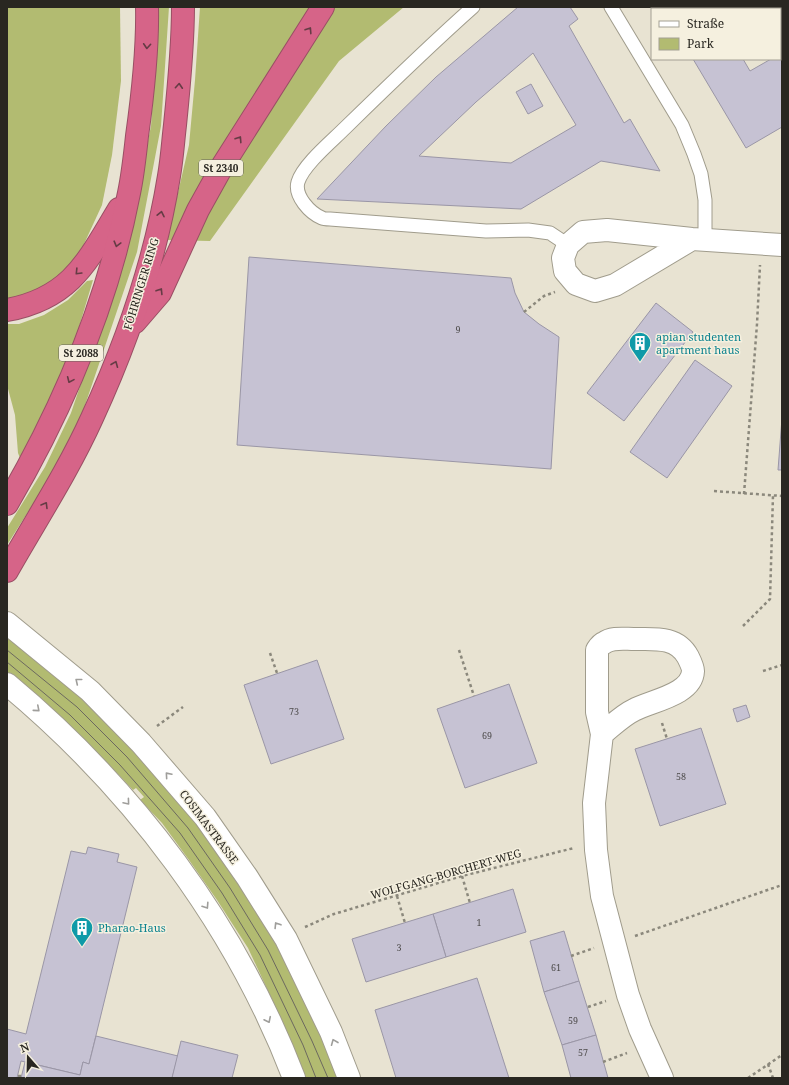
<svg xmlns="http://www.w3.org/2000/svg" width="789" height="1085" viewBox="0 0 789 1085" font-family="'Noto Serif',serif">
<style>
.green{fill:#b2bb71}
.building{fill:#c6c2d3;stroke:#9a96a6;fill-rule:evenodd}
.lines{fill:none;stroke-linecap:round;stroke-linejoin:round}
.lane-casing{stroke:#a09c8c;stroke-width:15}
.street-casing{stroke:#a09c8c;stroke-width:24}
.secondary-casing{stroke:#a09c8c;stroke-width:24}
.highway-casing{stroke:#994f64;stroke-width:24}
.path{stroke:#8b887c;stroke-width:2.5;stroke-dasharray:3 3;stroke-linecap:butt}
.lane{stroke:#fff;stroke-width:13}
.street{stroke:#fff;stroke-width:22}
.secondary{stroke:#fff;stroke-width:22}
.highway{stroke:#d66488;stroke-width:22}
.tram{stroke:#6c695f;stroke-width:1}
.oneway{stroke:#663c45}
.oneway2{stroke:#9f9e9b}
.labels{text-anchor:middle;stroke-width:3;stroke-linejoin:round;paint-order:stroke}
.number-label{font-size:9px;fill:#504e4e}
.shield{fill:#f5f0df;stroke:#66635a;stroke-width:1}
.shield-label{font-size:10px;font-weight:bold;fill:#292721}
.street-label{font-size:11px;fill:#292721;stroke:#f5f0df}
.culture-label{font-size:11px;fill:#0d838f;stroke:#f5f0df;text-anchor:start}
</style>
<rect width="100%" height="100%" fill="#e8e3d2"/>
<!-- green -->
<g class="green">
<polygon points="7,7 120,7 121,81 112,155 102,205 84,244 72,265 51,283 26,296 7,300"/>
<polygon points="159,7 169,7 161,126 137,252 81,417 54,471 7,545 7,528 45,467 71,413 126,250 151,126"/>
<polygon points="200,7 404,7 339,61 210,241 167,240 189,145 195,80"/>
<polygon points="93,280 74,344 53,392 20,458 18,453 15,415 7,385 7,324 19,324 44,315 68,300 87,281"/>
<path d="M7,634L116,728L209,836L268,931L285,960L340,1078H306L283,1023L248,948L217,900L189,860L162,823L140,800L144,797L136,788L133,790C94,748 52,710 7,673Z"/>
</g>
<!-- building -->
<g class="building">
<path d="M518,7H570L578,19L569,26L624,123L630,119L660,171L601,161L521,209L317,199L386,126L436,77ZM533,53L576,125L511,163L419,156L476,102Z"/>
<polygon points="662,7 713,7 714,9 664,9"/>
<polygon points="782,52 782,127 746,148 693,59 743,59 750,71 771,59 780,59 780,54"/>
<polygon points="531,84 543,106 528,114 516,92"/>
<polygon points="249,257 511,278 515,293 524,312 539,324 559,337 551,469 237,445"/>
<polygon points="656,303 693,332 624,421 587,393"/>
<polygon points="695,360 732,386 667,478 630,452"/>
<polygon points="782,418 782,470 778,470"/>
<polygon points="317,660 344,739 271,764 244,685"/>
<polygon points="509,684 537,763 465,788 437,709"/>
<polygon points="746,705 750,717 737,722 733,709"/>
<polygon points="701,728 726,804 660,826 635,749"/>
<polygon points="88,847 119,854 117,862 137,867 89,1064 83,1062 80,1075 21,1061 17,1078 7,1078 7,1029 26,1034 71,851 86,854"/>
<polygon points="513,889 526,932 446,957 433,914"/>
<polygon points="433,914 446,957 366,982 352,939"/>
<polygon points="564,931 579,981 544,992 530,941"/>
<polygon points="477,978 509,1078 396,1078 375,1010"/>
<polygon points="579,981 596,1035 562,1045 544,992"/>
<polygon points="596,1035 608,1078 571,1078 562,1045"/>
<polygon points="96,1036 178,1056 172,1078 21,1078 25,1062 80,1075 83,1062 89,1064"/>
<polygon points="181,1041 238,1055 232,1078 172,1078"/>
</g>
<g class="lines">
<!-- lane casing -->
<g class="lane-casing">
<g id="lane">
<path d="M473,7C429,46 387,87 345,128C332,141 303,165 298,182C294,196 310,213 322,218C324,219 328,219 330,219L486,231L528,230L550,233L568,245"/>
<polyline points="611,7 682,125 694,154 701,174 705,200 705,240"/>
</g>
</g>
<!-- street casing -->
<g class="street-casing">
<g id="street">
<polyline points="692,239 615,285 595,291 576,284 565,271 563,258 568,245 583,232 607,230 692,239 782,245"/>
<path d="M602,734C612,726 623,715 634,710C650,701 692,695 693,671C693,667 690,661 688,657C677,636 654,639 634,639C624,639 612,637 604,643C601,644 599,647 597,650V712L602,734L594,803L596,850L602,896L628,995L640,1029L662,1078"/>
</g>
</g>
<!-- secondary casing -->
<g class="secondary-casing">
<g id="secondary">
<polyline points="7,623 90,691 141,743 205,817 247,877 286,939 331,1032 349,1078"/>
<path d="M7,684C133,789 235,924 294,1078"/>
</g>
</g>
<!-- highway casing -->
<g class="highway-casing">
<g id="highway">
<path d="M7,310C72,298 88,260 119,209"/>
<polyline points="135,322 160,293 198,210 223,165 323,7"/>
<path d="M7,504C63,408 108,302 129,193C133,174 135,155 137,136C143,93 148,50 147,7"/>
<path d="M7,571C36,520 68,471 92,418C127,342 156,257 169,176C172,159 173,142 175,125C179,86 183,46 183,7"/>
</g>
</g>
<!-- path -->
<g class="path">
<polyline points="524,312 544,296 555,292"/>
<polyline points="714,491 782,496"/>
<polyline points="744,494 757,324 760,265"/>
<polyline points="743,626 770,599 773,495"/>
<polyline points="459,650 474,696"/>
<polyline points="270,653 277,673"/>
<polyline points="763,671 782,665"/>
<polyline points="662,723 667,739"/>
<polyline points="157,726 183,707"/>
<polyline points="462,876 470,903"/>
<polyline points="397,896 405,923"/>
<polyline points="305,927 334,914 462,876 574,848"/>
<polyline points="635,936 782,885"/>
<polyline points="571,956 594,948"/>
<polyline points="588,1007 606,1001"/>
<polyline points="603,1062 627,1053"/>
<polyline points="768,1064 773,1078"/>
<polyline points="18,1076 21,1076"/>
<polyline points="748,1078 782,1055"/>
</g>
<!-- lane -->
<use href="#lane" class="lane"/>
<!-- street -->
<use href="#street" class="street"/>
<!-- secondary -->
<use href="#secondary" class="secondary"/>
<!-- highway -->
<use href="#highway" class="highway"/>
<!-- tram -->
<g class="tram">
<polyline points="7,650 77,707 127,757 188,828 230,888 268,950 312,1041 328,1078"/>
<polyline points="7,662 70,715 120,765 180,833 222,893 260,955 303,1045 316,1078"/>
</g>
</g>
<!-- one-way arrows -->
<defs><path id="oneway-chevron" d="M-2-3.5L2.5 0L-2 3.5" fill="none" stroke-width="1.6" stroke-linecap="round" stroke-linejoin="round"/></defs>
<g class="oneway">
<use href="#oneway-chevron" transform="translate(309 30) rotate(-57)"/>
<use href="#oneway-chevron" transform="translate(147 46) rotate(94)"/>
<use href="#oneway-chevron" transform="translate(179 86) rotate(-86)"/>
<use href="#oneway-chevron" transform="translate(239 139) rotate(-57)"/>
<use href="#oneway-chevron" transform="translate(161 214) rotate(-78)"/>
<use href="#oneway-chevron" transform="translate(117 244) rotate(105)"/>
<use href="#oneway-chevron" transform="translate(78 272) rotate(134)"/>
<use href="#oneway-chevron" transform="translate(160 291) rotate(-58)"/>
<use href="#oneway-chevron" transform="translate(115 364) rotate(-68)"/>
<use href="#oneway-chevron" transform="translate(70 380) rotate(114)"/>
<use href="#oneway-chevron" transform="translate(45 505) rotate(-59)"/>
</g>
<g class="oneway2">
<use href="#oneway-chevron" transform="translate(78 681) rotate(-141)"/>
<use href="#oneway-chevron" transform="translate(37 709) rotate(41)"/>
<use href="#oneway-chevron" transform="translate(168 775) rotate(-131)"/>
<use href="#oneway-chevron" transform="translate(127 802) rotate(50)"/>
<use href="#oneway-chevron" transform="translate(206 906) rotate(57)"/>
<use href="#oneway-chevron" transform="translate(277 925) rotate(-122)"/>
<use href="#oneway-chevron" transform="translate(268 1020) rotate(64)"/>
<use href="#oneway-chevron" transform="translate(334 1042) rotate(-112)"/>
</g>
<!-- icons -->
<defs>
<g id="building-pin" transform="scale(1.15)"><path d="M0 17L-7.5 6A9.5 9.5 0 1 1 7.5 6Z" fill="#0f9aa8" stroke="#f5f0df"/><path d="M-4-6H4V6H1V3H-1V6H-4ZM-2.5-4.3h1.7v1.8h-1.7ZM.8-4.3h1.7v1.8H.8ZM-2.5-1h1.7V.8h-1.7ZM.8-1h1.7V.8H.8Z" fill="#fff"/></g>
</defs>
<g fill-rule="evenodd">
<use href="#building-pin" x="640" y="343"/>
<use href="#building-pin" x="82" y="928"/>
</g>
<g class="labels">
<!-- number labels -->
<g class="number-label">
<text x="458" y="333">9</text>
<text x="294" y="715">73</text>
<text x="487" y="739">69</text>
<text x="681" y="780">58</text>
<text x="479" y="926">1</text>
<text x="399" y="951">3</text>
<text x="556" y="971">61</text>
<text x="573" y="1024">59</text>
<text x="583" y="1056">57</text>
</g>
<!-- shield labels -->
<g class="shield">
<rect x="199" y="160" width="44" height="16" rx="3"/>
<rect x="59" y="345" width="44" height="16" rx="3"/>
</g>
<g class="shield-label">
<text x="221" y="172">St 2340</text>
<text x="81" y="357">St 2088</text>
</g>
<!-- street labels -->
<g class="street-label">
<text transform="translate(141 284) rotate(-73)" y="4">FÖHRINGER RING</text>
<text transform="translate(209 827) rotate(53)" y="4">COSIMASTRASSE</text>
<text transform="translate(446 874) rotate(-16)" y="4">WOLFGANG-BORCHERT-WEG</text>
</g>
<!-- culture labels -->
<g class="culture-label">
<text x="656" y="341">apian studenten<tspan x="656" dy="13">apartment haus</tspan></text>
<text x="98" y="932">Pharao-Haus</text>
</g>
</g>
<!-- border -->
<rect width="789" height="1085" fill="none" stroke="#292721" stroke-width="16"/>
<!-- legend -->
<rect x="651" y="8" width="130" height="52" fill="#f5f0df" stroke="#a3a093"/>
<rect x="659" y="21" width="20" height="6" fill="#ffffff" stroke="#a3a093"/>
<text x="687" y="28" font-size="12" fill="#292721">Straße</text>
<rect x="659" y="38" width="20" height="12" fill="#b2bb71" stroke="#a3a093"/>
<text x="687" y="48" font-size="12" fill="#292721">Park</text>
<!-- north arrow -->
<g transform="translate(28 1057) rotate(340)" stroke="#f5f0df" stroke-width="3" paint-order="stroke">
<path d="M0-3L7 15L0 10L-7 15Z" fill="#292721"/>
<text y="-6" font-size="11" font-weight="bold" text-anchor="middle" fill="#292721">N</text>
</g>
</svg>
